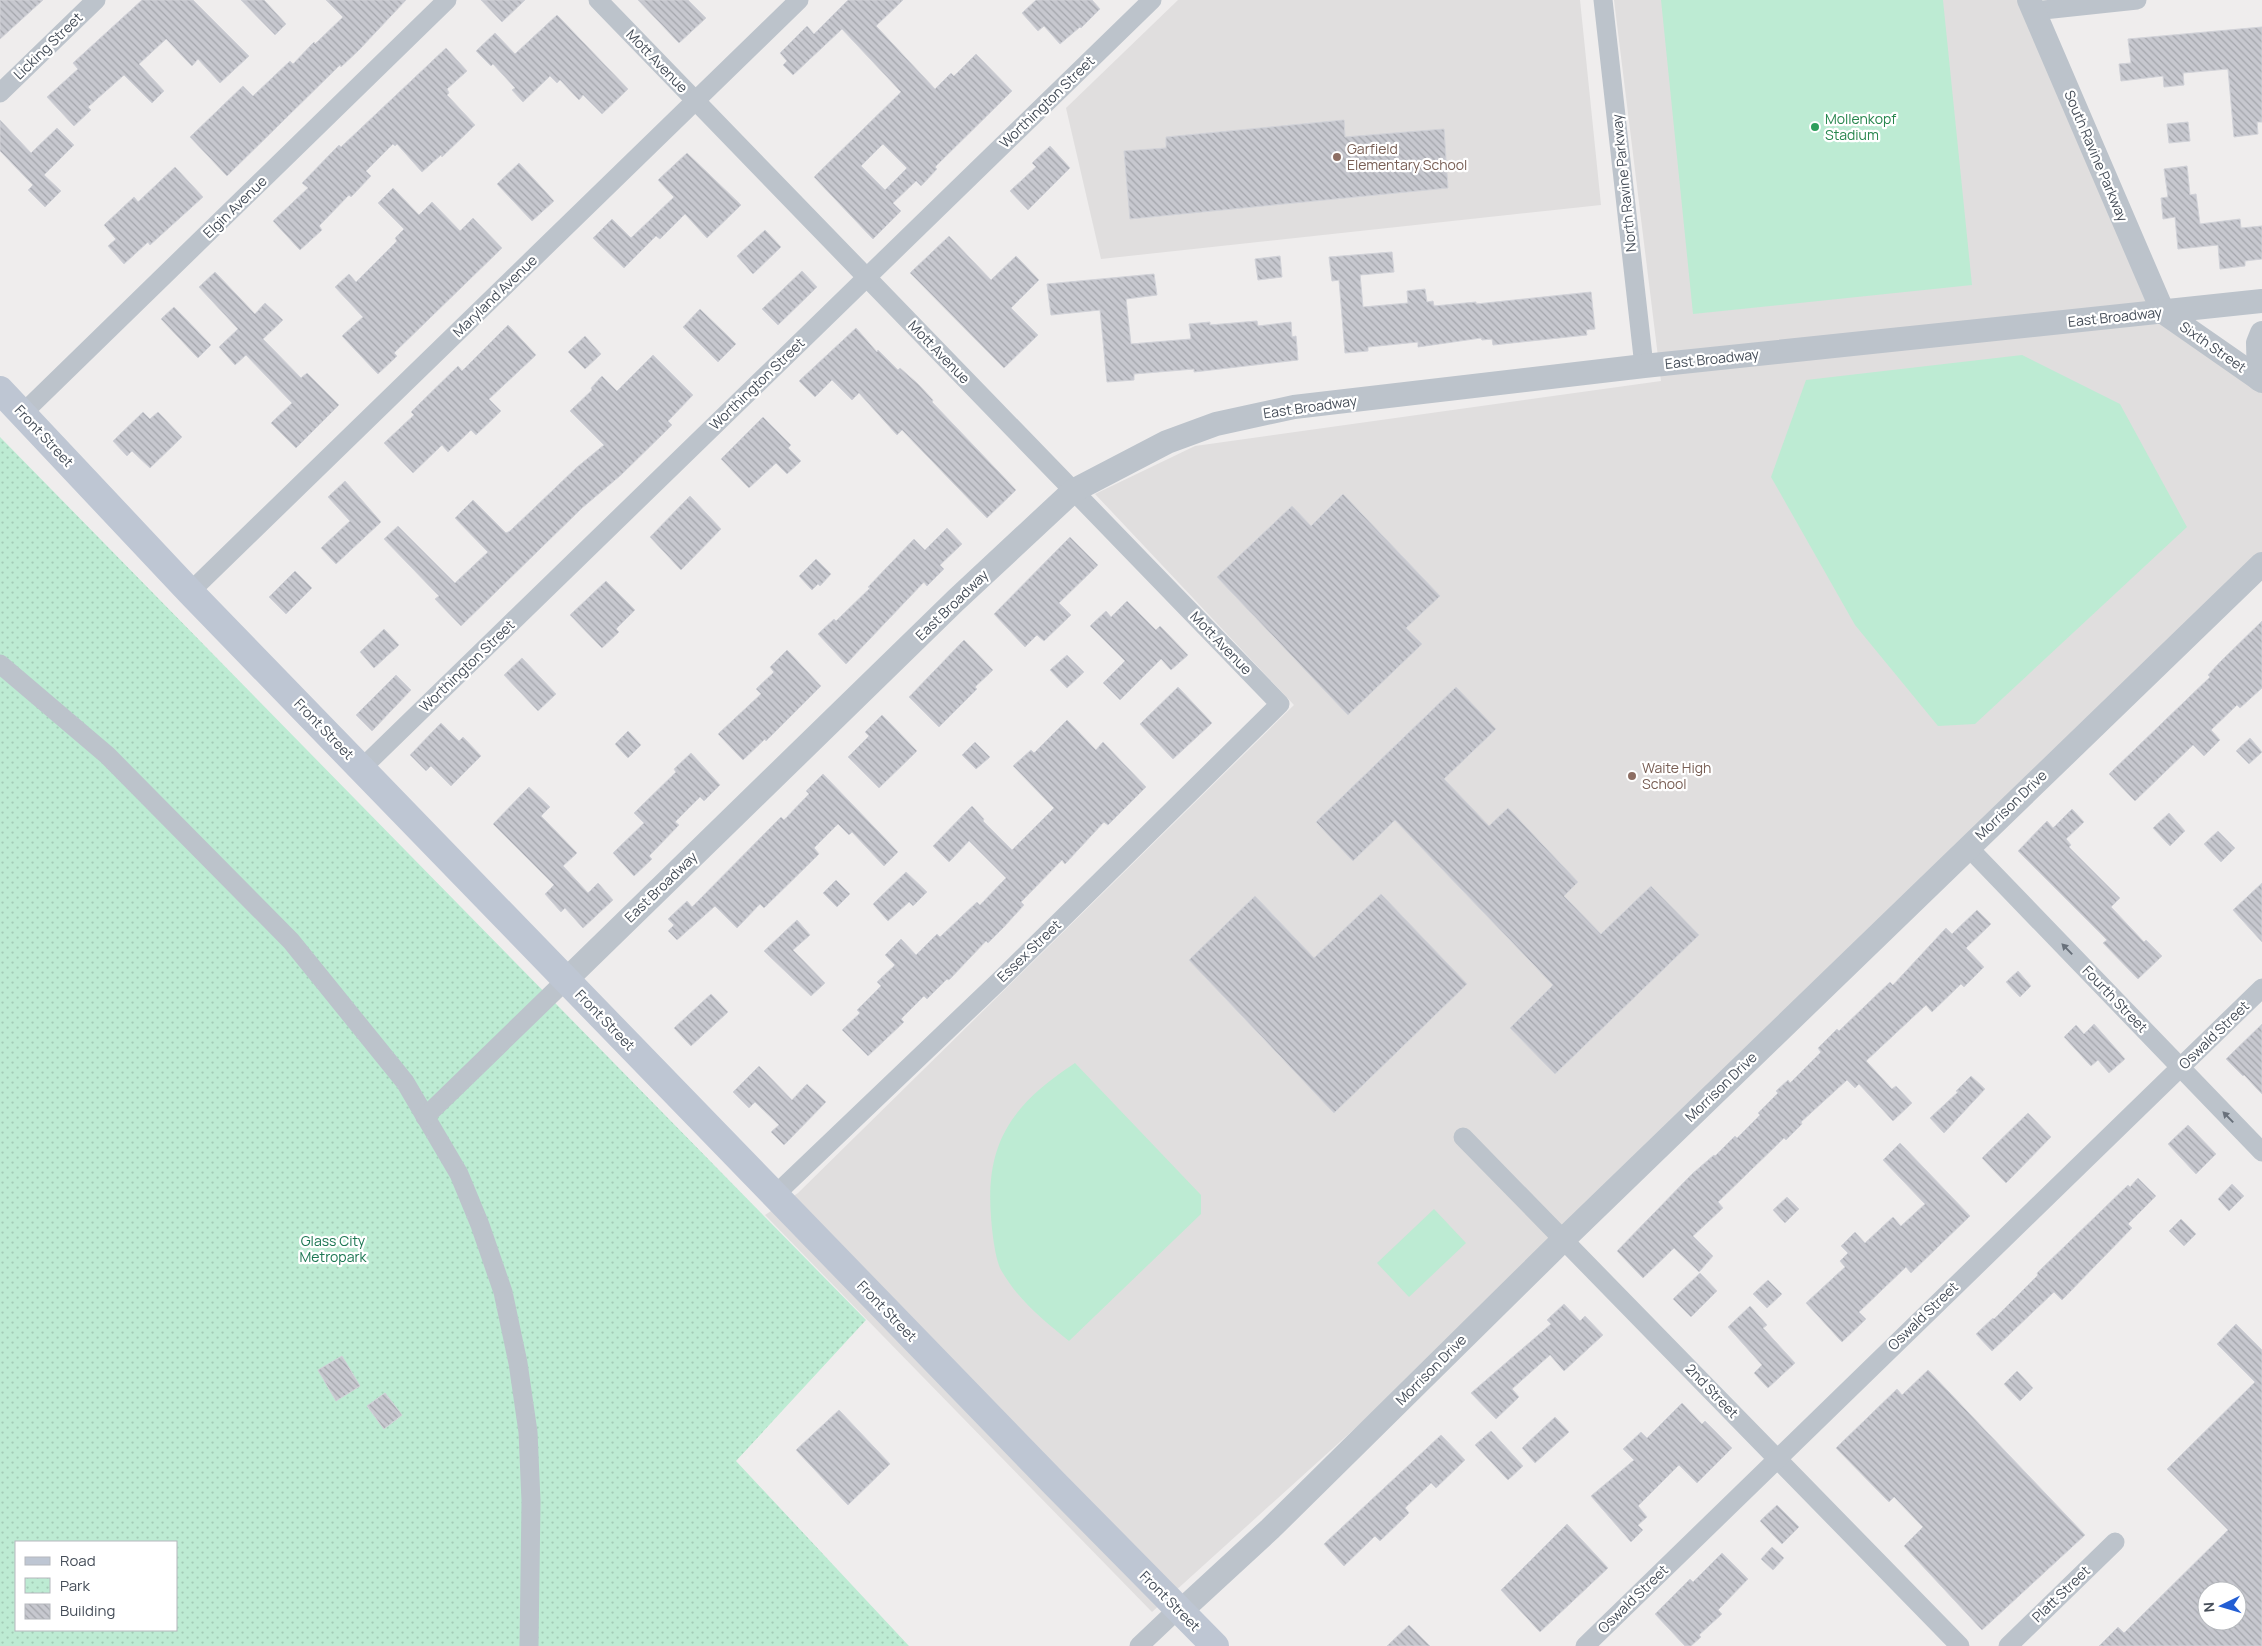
<svg xmlns="http://www.w3.org/2000/svg" width="2262" height="1646" viewBox="0 0 2262 1646" font-family="Manrope,sans-serif">
<style>
.education{fill:#e0dede}
.green{fill:#bdebd3}
.park{fill:url(#park-dots);fill-rule:evenodd}
.building{fill:url(#building-back-hatch);stroke:#d1d2d8;fill-rule:evenodd}
.lines{fill:none;stroke-linecap:round;stroke-linejoin:round}
.minor{stroke:#bcc3cb;stroke-width:19}
.tertiary{stroke:#bcc3cb;stroke-width:24}
.secondary{stroke:#bec6d3;stroke-width:28}
.oneway{fill:#69717b}
.leisure-dot{fill:#2e9e5b;stroke:#fff;stroke-width:2}
.education-dot{fill:#8d6e63;stroke:#fff;stroke-width:2}
.labels{text-anchor:middle;stroke-width:4.5;stroke-linejoin:round;paint-order:stroke}
.street-label{font-size:14px;fill:#464e59;stroke:#fff}
.leisure-label{font-size:14px;fill:#27864d;stroke:#fff;text-anchor:start}
.education-label{font-size:14px;fill:#785e54;stroke:#fff;text-anchor:start}
.park-label{font-size:14px;fill:#1c7652;stroke:#fff}
</style>
<defs>
<pattern id="park-dots" width="8" height="8" patternUnits="userSpaceOnUse" patternTransform="scale(1.25)"><rect width="8" height="8" fill="#bdebd3"/><path d="M2 2h.1M6 6h.1" fill="none" stroke="#a4cbb7" stroke-width="1.8" stroke-linecap="round"/></pattern>
<pattern id="building-back-hatch" width="6" height="6" patternUnits="userSpaceOnUse" patternTransform="scale(1.25)"><rect width="6" height="6" fill="#c7c8cf"/><path d="M-1 5l2 2M0 0l6 6M5-1l2 2" fill="none" stroke="#a3a5ab"/></pattern>
</defs>
<rect width="100%" height="100%" fill="#efeded"/>
<!-- education -->
<g class="education">
<polygon points="1178,0 1580,0 1601,205 1101,259 1066,108"/>
<polygon points="1614,0 2029,0 2163,312 2262,381 2262,564 1564,1239 1152,1612 765,1215 798,1193 1294,705 1095,494 1195,446 1661,381"/>
</g>
<!-- green -->
<g class="green">
<polygon points="1661,0 1943,0 1972,285 1693,314"/>
<polygon points="2022,355 2120,404 2187,527 1975,724 1938,726 1855,625 1771,477 1806,380"/>
<path d="M1075,1063L1201,1195V1214L1069,1341C1042,1319 1019,1301 1001,1270C995,1258 992,1231 991,1217C985,1141 1013,1104 1075,1063Z"/>
<polygon points="1434,1209 1466,1243 1409,1297 1377,1263"/>
</g>
<!-- park -->
<path class="park" d="M0,437L866,1320L736,1461L909,1646H0ZM16,1542H176V1630H16Z"/>
<!-- building -->
<g class="building">
<polygon points="0,0 43,0 0,39"/>
<polygon points="142,0 193,0 249,56 220,83 198,59 192,66 166,39 139,64 164,91 152,103 124,75 88,107 91,110 74,126 47,97 78,69 73,63"/>
<polygon points="241,0 264,0 286,24 275,35"/>
<polygon points="326,0 406,0 359,50 341,67 340,65 227,176 190,137 243,86 253,96 290,61 293,64 314,42 315,44 343,17"/>
<polygon points="481,0 525,0 502,22"/>
<polygon points="638,0 688,0 706,18 679,43"/>
<path d="M848,0H903L876,26L935,89L951,73L954,76L976,54L1012,91L935,167L937,169L921,186L916,181L893,203L901,211L873,239L814,177L901,92L842,29L793,75L783,65L787,61L780,53L807,26L814,34ZM883,144L907,168L885,190L861,166Z"/>
<polygon points="1036,0 1092,0 1100,9 1081,28 1080,27 1060,44 1044,26 1038,31 1022,13"/>
<polygon points="557,15 628,89 602,114 583,95 579,100 560,80 557,83 550,76 523,102 512,90 515,88 493,64 491,66 476,51 495,33 515,54"/>
<polygon points="2262,27 2262,122 2257,122 2258,134 2234,137 2228,69 2183,73 2184,85 2164,87 2163,76 2121,81 2119,64 2131,63 2128,39"/>
<polygon points="446,48 467,71 447,89 449,93 447,95 475,125 442,157 441,155 422,172 397,144 395,146 393,144 366,171 371,176 351,197 349,195 319,226 322,230 300,250 273,221 308,188 302,183 339,145 341,147"/>
<polygon points="0,120 31,153 57,128 74,145 44,175 61,191 45,207 28,190 33,185 0,151"/>
<polygon points="1344,120 1345,137 1444,129 1448,188 1130,219 1124,151 1166,148 1166,137"/>
<polygon points="2188,122 2190,141 2169,143 2167,124"/>
<polygon points="1050,146 1070,168 1028,210 1010,191 1036,167 1032,163"/>
<polygon points="687,153 741,205 707,238 685,214 660,239 656,236 624,268 593,238 612,219 631,238 674,197 658,180"/>
<polygon points="519,163 554,201 532,221 497,184"/>
<polygon points="2187,166 2190,195 2196,194 2200,224 2240,219 2241,228 2262,226 2262,259 2245,261 2245,266 2220,269 2218,245 2178,249 2175,217 2163,219 2161,198 2168,197 2164,169"/>
<polygon points="175,167 203,197 150,245 148,242 124,264 108,246 116,239 104,225 134,197 138,202"/>
<polygon points="393,188 419,215 432,202 460,231 473,218 502,248 394,353 397,356 378,374 342,336 363,317 335,287 349,274 356,282 397,241 395,238 404,229 378,203"/>
<polygon points="765,230 781,247 753,274 737,256"/>
<polygon points="949,236 991,280 1016,256 1039,280 1011,308 1038,335 1004,368 910,273"/>
<polygon points="1392,252 1394,272 1360,275 1363,307 1408,303 1407,291 1425,289 1427,302 1433,301 1434,306 1476,302 1476,304 1591,292 1595,329 1586,330 1587,335 1493,345 1492,339 1482,340 1481,338 1418,347 1418,342 1368,347 1368,351 1345,353 1339,280 1332,281 1329,257"/>
<polygon points="1280,256 1282,277 1258,280 1255,259"/>
<polygon points="802,271 817,287 778,325 762,309"/>
<polygon points="215,272 255,314 265,303 283,320 263,339 301,378 307,373 339,405 296,448 271,423 292,403 246,355 235,365 219,347 238,329 199,287"/>
<polygon points="1154,274 1157,295 1126,299 1131,344 1191,339 1189,324 1210,322 1210,325 1257,321 1258,326 1291,322 1292,337 1296,336 1298,360 1194,372 1194,369 1134,374 1134,380 1107,382 1100,310 1051,315 1047,284"/>
<polygon points="174,307 211,345 198,358 161,319"/>
<polygon points="700,309 736,344 718,362 683,327"/>
<polygon points="508,325 536,355 489,399 501,411 476,435 471,430 448,452 442,445 413,473 384,443 414,415 411,412 458,366 462,371"/>
<polygon points="856,328 877,352 878,350 898,370 900,368 918,384 933,400 932,402 1016,490 987,518 902,430 897,435 859,393 852,400 832,380 815,397 799,381"/>
<polygon points="585,336 601,354 585,369 568,352"/>
<polygon points="653,355 693,395 668,421 672,425 621,475 582,508 461,626 435,599 439,596 384,539 398,526 455,583 488,552 455,518 473,500 506,533 510,531 576,468 604,445 570,411 592,390 591,388 602,376 617,391"/>
<polygon points="143,412 150,419 158,412 182,437 150,468 132,451 127,456 113,441"/>
<polygon points="763,417 791,445 788,448 801,461 787,474 776,463 749,488 721,459"/>
<polygon points="345,481 381,522 336,564 321,548 350,521 328,497"/>
<polygon points="1343,494 1440,596 1406,628 1422,644 1348,715 1217,577 1292,506 1311,526"/>
<polygon points="690,496 721,529 681,570 650,537"/>
<polygon points="947,528 962,544 940,565 944,569 927,586 924,582 846,664 818,634 834,619 836,621 870,588 868,587 914,539 925,550"/>
<polygon points="1070,537 1098,565 1059,603 1071,615 1044,641 1037,635 1025,647 994,614"/>
<polygon points="816,559 831,574 820,586 818,584 812,590 799,576"/>
<polygon points="295,571 312,588 286,614 269,597"/>
<polygon points="606,581 635,610 616,629 619,632 602,648 570,615"/>
<polygon points="1127,601 1156,630 1160,626 1188,655 1171,670 1161,659 1120,700 1103,683 1125,661 1090,626 1106,611 1111,617"/>
<polygon points="2262,621 2262,688 2240,708 2237,705 2211,730 2220,740 2204,756 2193,745 2135,801 2109,774 2210,677 2208,675 2220,662"/>
<polygon points="384,629 399,645 374,668 360,652"/>
<polygon points="964,640 993,670 975,687 977,689 939,727 909,697"/>
<polygon points="787,650 821,686 766,741 765,739 743,760 718,734 761,694 756,689 774,672 770,667"/>
<polygon points="1067,655 1084,672 1067,688 1050,670"/>
<polygon points="522,658 556,694 538,711 504,675"/>
<polygon points="396,675 411,690 372,731 356,715"/>
<polygon points="1178,687 1212,723 1173,759 1140,724"/>
<polygon points="1456,687 1496,729 1444,779 1489,826 1508,808 1578,882 1564,896 1601,934 1651,886 1699,935 1555,1074 1510,1028 1553,985 1395,820 1353,861 1316,822"/>
<polygon points="882,715 917,751 879,788 848,757 869,736 865,732"/>
<polygon points="1067,720 1096,750 1103,742 1146,787 1108,825 1104,822 1065,864 1062,860 1021,902 1024,905 1003,928 988,943 986,941 949,980 947,979 927,999 924,996 901,1019 904,1022 868,1056 842,1030 860,1013 857,1010 881,986 877,982 895,965 885,955 901,939 916,955 937,934 940,937 977,902 980,905 1006,878 969,841 949,862 933,846 972,806 984,819 983,821 1012,850 1054,808 1013,766 1031,750 1034,753"/>
<polygon points="441,723 459,741 463,737 481,756 451,786 431,766 426,771 410,755"/>
<polygon points="628,731 641,745 628,758 615,744"/>
<polygon points="2250,738 2262,752 2249,764 2236,751"/>
<polygon points="975,742 990,757 976,769 962,755"/>
<polygon points="691,753 720,785 704,801 700,797 675,822 679,825 649,856 652,859 634,876 613,853 644,823 634,813 676,772 674,769"/>
<polygon points="823,774 898,852 884,866 852,832 849,835 838,824 814,848 819,854 764,908 760,904 737,928 715,906 677,940 668,931 674,925 668,919 687,901 692,907 781,817 784,820 809,794 806,791"/>
<polygon points="529,787 550,807 541,816 577,853 563,866 588,893 598,883 613,900 583,928 565,908 561,912 545,894 554,885 493,824"/>
<polygon points="2072,809 2084,822 2066,839 2071,845 2069,847 2120,898 2111,907 2144,942 2146,940 2162,956 2138,979 2103,943 2107,940 2018,851 2047,821 2053,828"/>
<polygon points="2169,813 2185,831 2170,846 2153,828"/>
<polygon points="2218,831 2235,848 2221,862 2204,844"/>
<polygon points="906,872 927,892 913,906 909,902 888,921 873,904"/>
<polygon points="836,880 850,894 837,907 823,893"/>
<polygon points="2262,883 2262,942 2233,910"/>
<polygon points="1381,894 1467,984 1334,1113 1189,960 1255,896 1314,958"/>
<polygon points="1977,910 1991,924 1966,948 1984,967 1964,987 1961,984 1932,1012 1926,1005 1866,1061 1892,1089 1896,1086 1912,1103 1893,1121 1859,1084 1855,1088 1847,1080 1801,1122 1802,1124 1786,1140 1784,1138 1718,1202 1723,1208 1693,1236 1713,1256 1699,1272 1674,1248 1643,1278 1617,1251 1692,1174 1714,1155 1715,1156 1735,1136 1737,1138 1760,1115 1758,1113 1778,1093 1776,1091 1788,1080 1790,1083 1821,1052 1818,1048 1837,1029 1839,1031 1890,982 1893,985 1946,928 1952,934"/>
<polygon points="797,920 810,935 793,950 825,983 811,996 764,951"/>
<polygon points="2018,971 2031,986 2020,997 2006,982"/>
<polygon points="711,994 728,1012 691,1046 674,1028"/>
<polygon points="2094,1024 2125,1059 2109,1073 2098,1060 2091,1066 2064,1037 2076,1025 2084,1034"/>
<polygon points="2262,1024 2262,1094 2244,1075 2243,1076 2226,1059"/>
<polygon points="759,1066 792,1100 807,1084 826,1102 784,1145 771,1132 779,1125 755,1102 749,1108 733,1092"/>
<polygon points="1971,1076 1985,1089 1944,1133 1930,1118 1958,1092 1956,1091"/>
<polygon points="2028,1113 2051,1137 2006,1183 1982,1158"/>
<polygon points="2188,1125 2216,1154 2196,1174 2168,1144"/>
<polygon points="1900,1143 1970,1216 1911,1273 1906,1267 1859,1312 1866,1319 1842,1342 1806,1303 1845,1267 1840,1261 1848,1253 1841,1246 1855,1232 1865,1243 1893,1217 1901,1226 1925,1204 1883,1160"/>
<polygon points="2138,1178 2156,1196 2128,1224 2132,1228 2062,1300 2054,1292 1992,1351 1976,1334 1993,1318 1994,1319 2038,1275 2037,1273 2128,1185 2130,1187"/>
<polygon points="2232,1184 2244,1196 2229,1211 2218,1199"/>
<polygon points="1787,1197 1799,1209 1785,1223 1773,1210"/>
<polygon points="2181,1219 2196,1234 2184,1246 2169,1231"/>
<polygon points="1700,1273 1717,1291 1691,1317 1673,1299"/>
<polygon points="1768,1280 1782,1294 1767,1308 1753,1294"/>
<polygon points="1564,1304 1580,1321 1585,1316 1603,1335 1564,1371 1550,1355 1512,1389 1519,1397 1496,1419 1471,1393 1551,1324 1547,1320"/>
<polygon points="1750,1306 1767,1325 1763,1328 1795,1363 1768,1388 1754,1373 1762,1365 1728,1327"/>
<path d="M2236,1324L2262,1350V1646H2099L2118,1627L2124,1633L2228,1530L2167,1469L2255,1382L2217,1344ZM2207,1591H2237V1621H2207Z"/>
<polygon points="342,1356 360,1386 336,1401 318,1370"/>
<polygon points="1928,1370 2085,1535 1982,1630 1904,1546 1923,1527 1894,1497 1889,1502 1836,1448 1897,1389 1902,1395"/>
<polygon points="2017,1371 2033,1388 2020,1401 2004,1384"/>
<polygon points="385,1393 402,1415 384,1429 367,1406"/>
<polygon points="1682,1403 1702,1424 1705,1421 1732,1448 1697,1483 1679,1465 1638,1506 1647,1517 1638,1525 1643,1530 1631,1542 1591,1496 1634,1460 1623,1449 1641,1432 1647,1438"/>
<polygon points="839,1410 890,1464 848,1505 796,1450"/>
<polygon points="1555,1417 1569,1432 1535,1463 1522,1448"/>
<polygon points="1491,1431 1523,1466 1508,1480 1475,1445"/>
<polygon points="1441,1435 1465,1460 1436,1488 1431,1483 1405,1508 1409,1513 1380,1541 1375,1536 1344,1566 1324,1544"/>
<polygon points="1777,1505 1799,1527 1782,1544 1760,1521"/>
<polygon points="1567,1524 1608,1568 1540,1632 1501,1590"/>
<polygon points="1772,1547 1784,1558 1773,1570 1761,1559"/>
<polygon points="1722,1553 1748,1579 1718,1610 1722,1614 1699,1635 1701,1637 1691,1646 1685,1646 1655,1614 1690,1579 1693,1582"/>
<polygon points="1409,1625 1430,1646 1387,1646"/>
</g>
<g class="lines">
<!-- minor -->
<g class="minor">
<polyline points="598,0 1280,704 999,981 776,1194"/>
<polyline points="1603,0 1644,366"/>
<polyline points="2034,11 2137,0"/>
<polyline points="0,93 96,0"/>
<polyline points="23,413 447,0"/>
<polyline points="190,592 799,0"/>
<polyline points="0,664 107,755 291,941 405,1082 459,1174 480,1225 503,1292 518,1363 528,1432 531,1501 529,1646"/>
<polyline points="362,768 1152,0"/>
<polyline points="1968,847 2262,1152"/>
<polyline points="425,1117 566,980"/>
<polyline points="1463,1137 1960,1646"/>
<polyline points="1139,1646 1178,1609"/>
<polyline points="1585,1646 2262,988"/>
<polyline points="2008,1646 2115,1542"/>
</g>
<!-- tertiary -->
<g class="tertiary">
<polyline points="2029,0 2163,312"/>
<polyline points="2163,312 2262,381"/>
<polyline points="2259,379 2258,343 2262,333"/>
<polyline points="566,980 956,600 1073,491 1167,442 1216,424 1294,407 1644,366 2262,301"/>
<polyline points="1181,1611 1270,1529 1564,1239 2262,564"/>
</g>
<!-- secondary -->
<polyline class="secondary" points="0,390 190,592 1055,1484 1215,1646"/>
</g>
<!-- one-way arrows -->
<defs><path id="oneway-solid" d="M-6-.8H1V-3.2L6.5 0L1 3.2V.8H-6Z" transform="scale(1.25)"/></defs>
<g class="oneway">
<use href="#oneway-solid" transform="translate(2067 949) rotate(-134)"/>
<use href="#oneway-solid" transform="translate(2228 1117) rotate(-134)"/>
</g>
<!-- markers -->
<circle class="leisure-dot" cx="1815" cy="127" r="5"/>
<g class="education-dot">
<circle cx="1337" cy="157" r="5"/>
<circle cx="1632" cy="776" r="5"/>
</g>
<g class="labels">
<!-- street labels -->
<g class="street-label">
<text transform="translate(48 46) rotate(-44)" y="5">Licking Street</text>
<text transform="translate(657 61) rotate(46)" y="5">Mott Avenue</text>
<text transform="translate(1047 102) rotate(-44)" y="5">Worthington Street</text>
<text transform="translate(2096 156) rotate(67)" y="5">South Ravine Parkway</text>
<text transform="translate(1624 183) rotate(-96)" y="5">North Ravine Parkway</text>
<text transform="translate(235 207) rotate(-44)" y="5">Elgin Avenue</text>
<text transform="translate(495 296) rotate(-44)" y="5">Maryland Avenue</text>
<text transform="translate(2115 317) rotate(-6)" y="5">East Broadway</text>
<text transform="translate(2213 347) rotate(35)" y="5">Sixth Street</text>
<text transform="translate(939 352) rotate(46)" y="5">Mott Avenue</text>
<text transform="translate(1712 359) rotate(-6)" y="5">East Broadway</text>
<text transform="translate(757 384) rotate(-44)" y="5">Worthington Street</text>
<text transform="translate(1310 407) rotate(-8)" y="5">East Broadway</text>
<text transform="translate(44 436) rotate(47)" y="5">Front Street</text>
<text transform="translate(952 605) rotate(-44)" y="5">East Broadway</text>
<text transform="translate(1221 643) rotate(46)" y="5">Mott Avenue</text>
<text transform="translate(467 666) rotate(-44)" y="5">Worthington Street</text>
<text transform="translate(324 729) rotate(46)" y="5">Front Street</text>
<text transform="translate(2011 805) rotate(-44)" y="5">Morrison Drive</text>
<text transform="translate(661 887) rotate(-44)" y="5">East Broadway</text>
<text transform="translate(1029 951) rotate(-44)" y="5">Essex Street</text>
<text transform="translate(2115 999) rotate(46)" y="5">Fourth Street</text>
<text transform="translate(605 1020) rotate(46)" y="5">Front Street</text>
<text transform="translate(2214 1035) rotate(-44)" y="5">Oswald Street</text>
<text transform="translate(1721 1087) rotate(-44)" y="5">Morrison Drive</text>
<text transform="translate(887 1311) rotate(46)" y="5">Front Street</text>
<text transform="translate(1923 1316) rotate(-44)" y="5">Oswald Street</text>
<text transform="translate(1431 1370) rotate(-45)" y="5">Morrison Drive</text>
<text transform="translate(1712 1391) rotate(46)" y="5">2nd Street</text>
<text transform="translate(2061 1594) rotate(-44)" y="5">Platt Street</text>
<text transform="translate(1633 1599) rotate(-44)" y="5">Oswald Street</text>
<text transform="translate(1170 1601) rotate(45)" y="5">Front Street</text>
</g>
<!-- leisure labels -->
<g class="leisure-label">
<text x="1825" y="124">Mollenkopf<tspan x="1825" dy="16">Stadium</tspan></text>
</g>
<!-- education labels -->
<g class="education-label">
<text x="1347" y="154">Garfield<tspan x="1347" dy="16">Elementary School</tspan></text>
<text x="1642" y="773">Waite High<tspan x="1642" dy="16">School</tspan></text>
</g>
<!-- park labels -->
<g class="park-label">
<text x="333" y="1246">Glass City<tspan x="333" dy="16">Metropark</tspan></text>
</g>
</g>
<!-- legend -->
<rect x="15" y="1541" width="162" height="90" fill="#ffffff" stroke="#b5b8bd"/>
<rect x="25" y="1557" width="25" height="8" fill="#bec6d3" stroke="#b5b8bd"/>
<text x="60" y="1566" font-size="15" fill="#464e59">Road</text>
<rect x="25" y="1578" width="25" height="15" fill="url(#park-dots)" stroke="#b5b8bd"/>
<text x="60" y="1591" font-size="15" fill="#464e59">Park</text>
<rect x="25" y="1604" width="25" height="15" fill="url(#building-back-hatch)" stroke="#b5b8bd"/>
<text x="60" y="1616" font-size="15" fill="#464e59">Building</text>
<!-- north arrow -->
<g transform="translate(2222 1606) rotate(265)"><circle r="24" fill="#ffffff" stroke="#b5b8bd"/>
<path d="M0-4L9 19L0 12L-9 19Z" fill="#235ed3"/>
<text y="-8" font-size="14" font-weight="bold" text-anchor="middle" fill="#464e59">N</text>
</g>
</svg>
